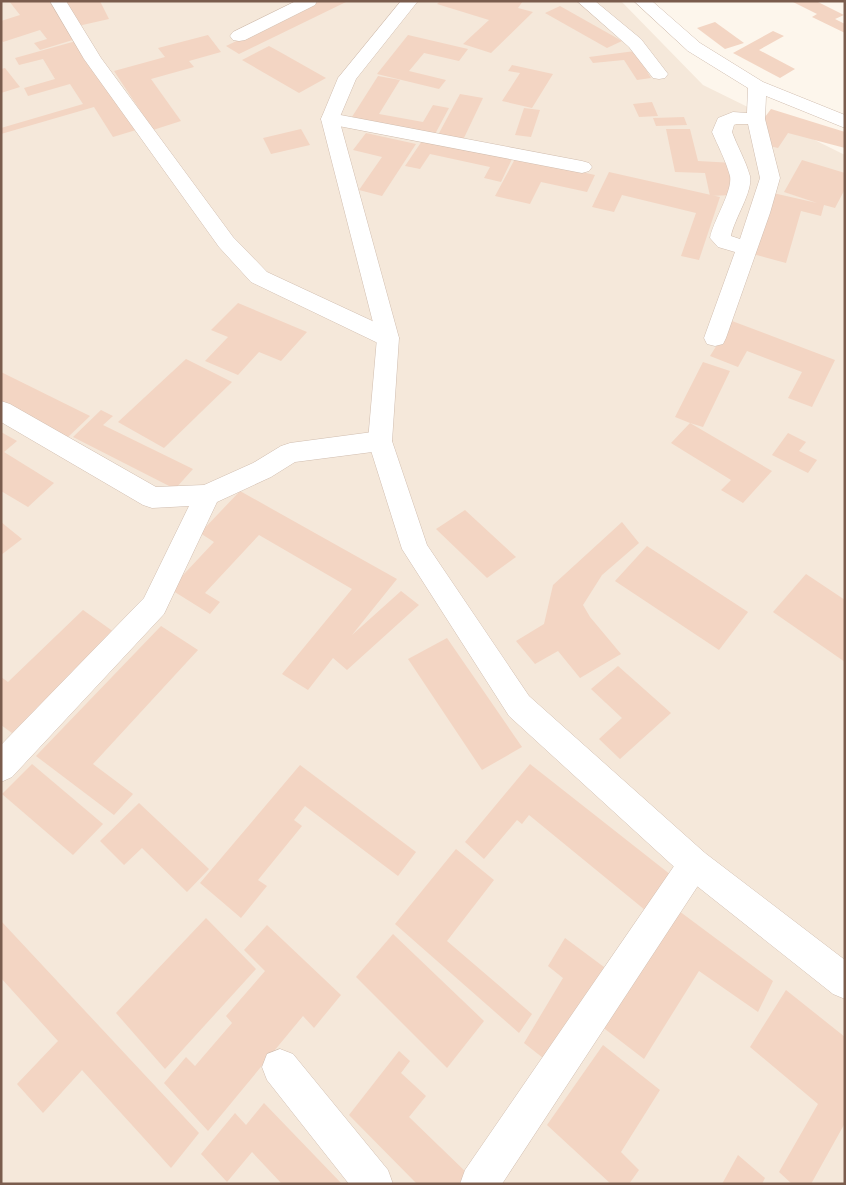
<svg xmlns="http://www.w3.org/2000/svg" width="846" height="1185" viewBox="0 0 846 1185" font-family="'Noto Sans',sans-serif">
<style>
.residential{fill:#f5e8da}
.building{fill:#f3d5c3}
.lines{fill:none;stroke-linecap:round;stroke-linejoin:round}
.minor-casing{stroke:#d1beb0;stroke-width:1}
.tertiary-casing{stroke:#d1beb0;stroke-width:1}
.minor{fill:#fff;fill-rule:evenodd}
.tertiary{fill:#fff;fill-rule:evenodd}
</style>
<rect width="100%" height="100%" fill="#fdf6ec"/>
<!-- residential -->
<polygon class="residential" points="1,1 621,1 703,85 845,155 845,1184 1,1184"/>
<!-- building -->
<g class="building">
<polygon points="9,1 49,1 76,39 40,50 34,43 47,39 40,30 3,42 1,39 1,21 20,15"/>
<polygon points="65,1 100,1 109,19 78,26"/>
<polygon points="320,1 346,2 239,54 226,46"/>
<polygon points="440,1 523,1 518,8 533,12 491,53 463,44 489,20 437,4"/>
<polygon points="791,1 816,1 844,15 835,19 845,24 845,33 812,17 817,14"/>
<polygon points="560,6 622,41 607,48 545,13"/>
<polygon points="715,22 744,43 725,49 697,28"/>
<polygon points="773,31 784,36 759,50 795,69 780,78 733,53"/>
<polygon points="208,35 221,52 189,61 194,67 151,79 181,121 153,130 114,71 165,57 158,48"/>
<polygon points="408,35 468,49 459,61 424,53 409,71 446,80 439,89 377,74"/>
<polygon points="76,41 136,130 113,137 94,107 1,134 1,128 83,104 70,84 28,96 24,88 55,79 43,59 19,65 15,58"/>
<polygon points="269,46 280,52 326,78 299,93 242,60"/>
<polygon points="635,51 651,78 637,80 624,60 593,63 589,57"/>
<polygon points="512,65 553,74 532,108 502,101 520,73 508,71"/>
<polygon points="5,68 20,87 1,93 1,69"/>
<polygon points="378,76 400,80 379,114 423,122 433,105 449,108 434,136 350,120"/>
<polygon points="460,94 483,98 463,140 438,135"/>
<polygon points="652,102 658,116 639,117 633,104"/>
<polygon points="524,108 540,110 531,137 515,135"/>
<polygon points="771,109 845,132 845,148 788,133 778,148 765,145 762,121"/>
<polygon points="684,117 687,125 656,126 653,118"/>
<polygon points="301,129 310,145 271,154 263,138"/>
<polygon points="666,129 690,129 698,161 734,163 733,195 710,196 705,173 675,172"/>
<polygon points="366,133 416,144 382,196 359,190 382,157 353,150"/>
<polygon points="424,138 513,157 501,182 484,178 490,167 430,154 420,169 405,166"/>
<polygon points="516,157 595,175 587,192 541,182 530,204 495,196"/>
<polygon points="802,160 845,173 845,189 835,208 824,205 821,216 801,211 786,263 753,254 773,193 817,203 784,192"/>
<polygon points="609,172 720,197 699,260 681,256 696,213 622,195 614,212 592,207"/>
<polygon points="238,303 307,332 281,361 259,352 238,375 205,361 228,337 211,330"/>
<polygon points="732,321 835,360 812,407 788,398 802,372 747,351 738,367 710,356"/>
<polygon points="186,359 232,382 164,448 118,422"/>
<polygon points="703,362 730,371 703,427 690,423 772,471 743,503 721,490 731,480 671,443 690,423 675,417"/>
<polygon points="1,372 90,416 67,438 1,404"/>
<polygon points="101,410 113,416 103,425 193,469 175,489 73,437"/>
<polygon points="1,432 17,441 4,452 54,483 28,507 1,491"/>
<polygon points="788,433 806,442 799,451 817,460 808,473 772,455"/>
<polygon points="240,491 397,579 352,635 401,591 419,605 347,670 333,658 308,690 282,674 352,589 259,535 205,593 220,602 210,614 170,589 214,542 200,533"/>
<polygon points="465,510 516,557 487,578 436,529"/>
<polygon points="1,522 22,539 1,555"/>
<polygon points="622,522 639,543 602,575 583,605 590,617 621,654 580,678 558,651 535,664 516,641 544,624 553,585"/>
<polygon points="647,546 748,612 719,650 615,581"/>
<polygon points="806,574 845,600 845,662 773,612"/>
<polygon points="83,610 114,632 12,733 1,725 1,677 8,682"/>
<polygon points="161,626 198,650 93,764 133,794 114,815 36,756"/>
<polygon points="447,638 522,747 482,770 408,659"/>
<polygon points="618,666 671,713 620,759 599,739 622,718 591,689"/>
<polygon points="32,764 103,824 73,855 2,794"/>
<polygon points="530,764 671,875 645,910 529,815 522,824 517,820 484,859 465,842"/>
<polygon points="300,765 416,852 398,876 305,806 294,820 302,826 258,880 267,886 241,918 200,883"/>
<polygon points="139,803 209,869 187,892 142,848 124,865 100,841"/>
<polygon points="456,849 494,880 447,941 532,1014 519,1033 395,924"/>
<polygon points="675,908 773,981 758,1012 699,971 644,1059 601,1026"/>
<polygon points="206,918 256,969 165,1069 116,1013"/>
<polygon points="1,921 199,1133 171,1168 82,1070 43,1113 17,1084 58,1041 1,978"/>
<polygon points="267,925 341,995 314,1028 303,1016 208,1131 164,1083 186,1057 195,1066 232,1023 226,1016 265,971 244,950"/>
<polygon points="393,934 484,1021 447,1068 356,977"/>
<polygon points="565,938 608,970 552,1065 524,1043 563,978 548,966"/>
<polygon points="786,990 845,1037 845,1123 811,1184 792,1184 779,1172 818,1104 750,1047"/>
<polygon points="603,1045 660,1090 621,1152 639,1170 629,1184 611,1184 547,1125"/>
<polygon points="399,1051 410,1061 401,1073 426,1096 409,1117 469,1175 463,1184 417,1184 349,1115"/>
<polygon points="264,1103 342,1184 282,1184 252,1152 227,1182 201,1154 235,1113 246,1125"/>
<polygon points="738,1155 765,1178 762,1184 722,1184"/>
</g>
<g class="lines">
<!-- minor casing -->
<g class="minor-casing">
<g id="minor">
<polygon points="50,1 66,1 101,58 233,237 267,272 396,332 399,338 396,344 388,346 380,344 251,282 219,247 84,59"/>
<polygon points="296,1 317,1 315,5 245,40 239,41 233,40 230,36 233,32"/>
<polygon points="577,1 595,1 641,39 668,74 665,78 659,79 653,78 629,47"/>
<path d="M634,1H652L700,43L763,82L845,115V128L766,96L765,119L780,178L770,213L726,338L723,344L715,346L707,344L704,338L735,252L718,247L710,238C713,221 733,191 730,176C726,161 718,146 712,132L718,118L733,112L747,113L748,88L688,51ZM736,124H748L760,178L740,239L731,236C734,219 753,192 750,176C746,161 737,146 732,132L734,125Z"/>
<polygon points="330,113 582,161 589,163 592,167 589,171 582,173 323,123 321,119 323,115"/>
<polygon points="1,401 10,404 156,487 204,485 253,463 281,446 290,443 380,431 389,434 392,441 389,448 380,451 295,462 271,477 217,502 164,614 12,777 1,782 1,745 144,598 189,506 152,508 143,505 1,422"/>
<polygon points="694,848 705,853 710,864 705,875 502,1184 460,1184 465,1170 683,853"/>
<polygon points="280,1049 293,1054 388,1170 393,1184 349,1184 267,1080 262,1067 267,1054"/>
</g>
</g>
<!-- tertiary casing -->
<g class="tertiary-casing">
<polygon id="tertiary" points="401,1 418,1 356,79 339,119 399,338 392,441 427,545 529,696 705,853 845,960 845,999 833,994 683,875 509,716 402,549 368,441 377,338 321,119 338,78"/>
</g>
<!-- minor -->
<use href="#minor" class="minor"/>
<!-- tertiary -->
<use href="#tertiary" class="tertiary"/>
</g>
<!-- border -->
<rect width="846" height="1185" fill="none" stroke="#7a5c4d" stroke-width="5"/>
</svg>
